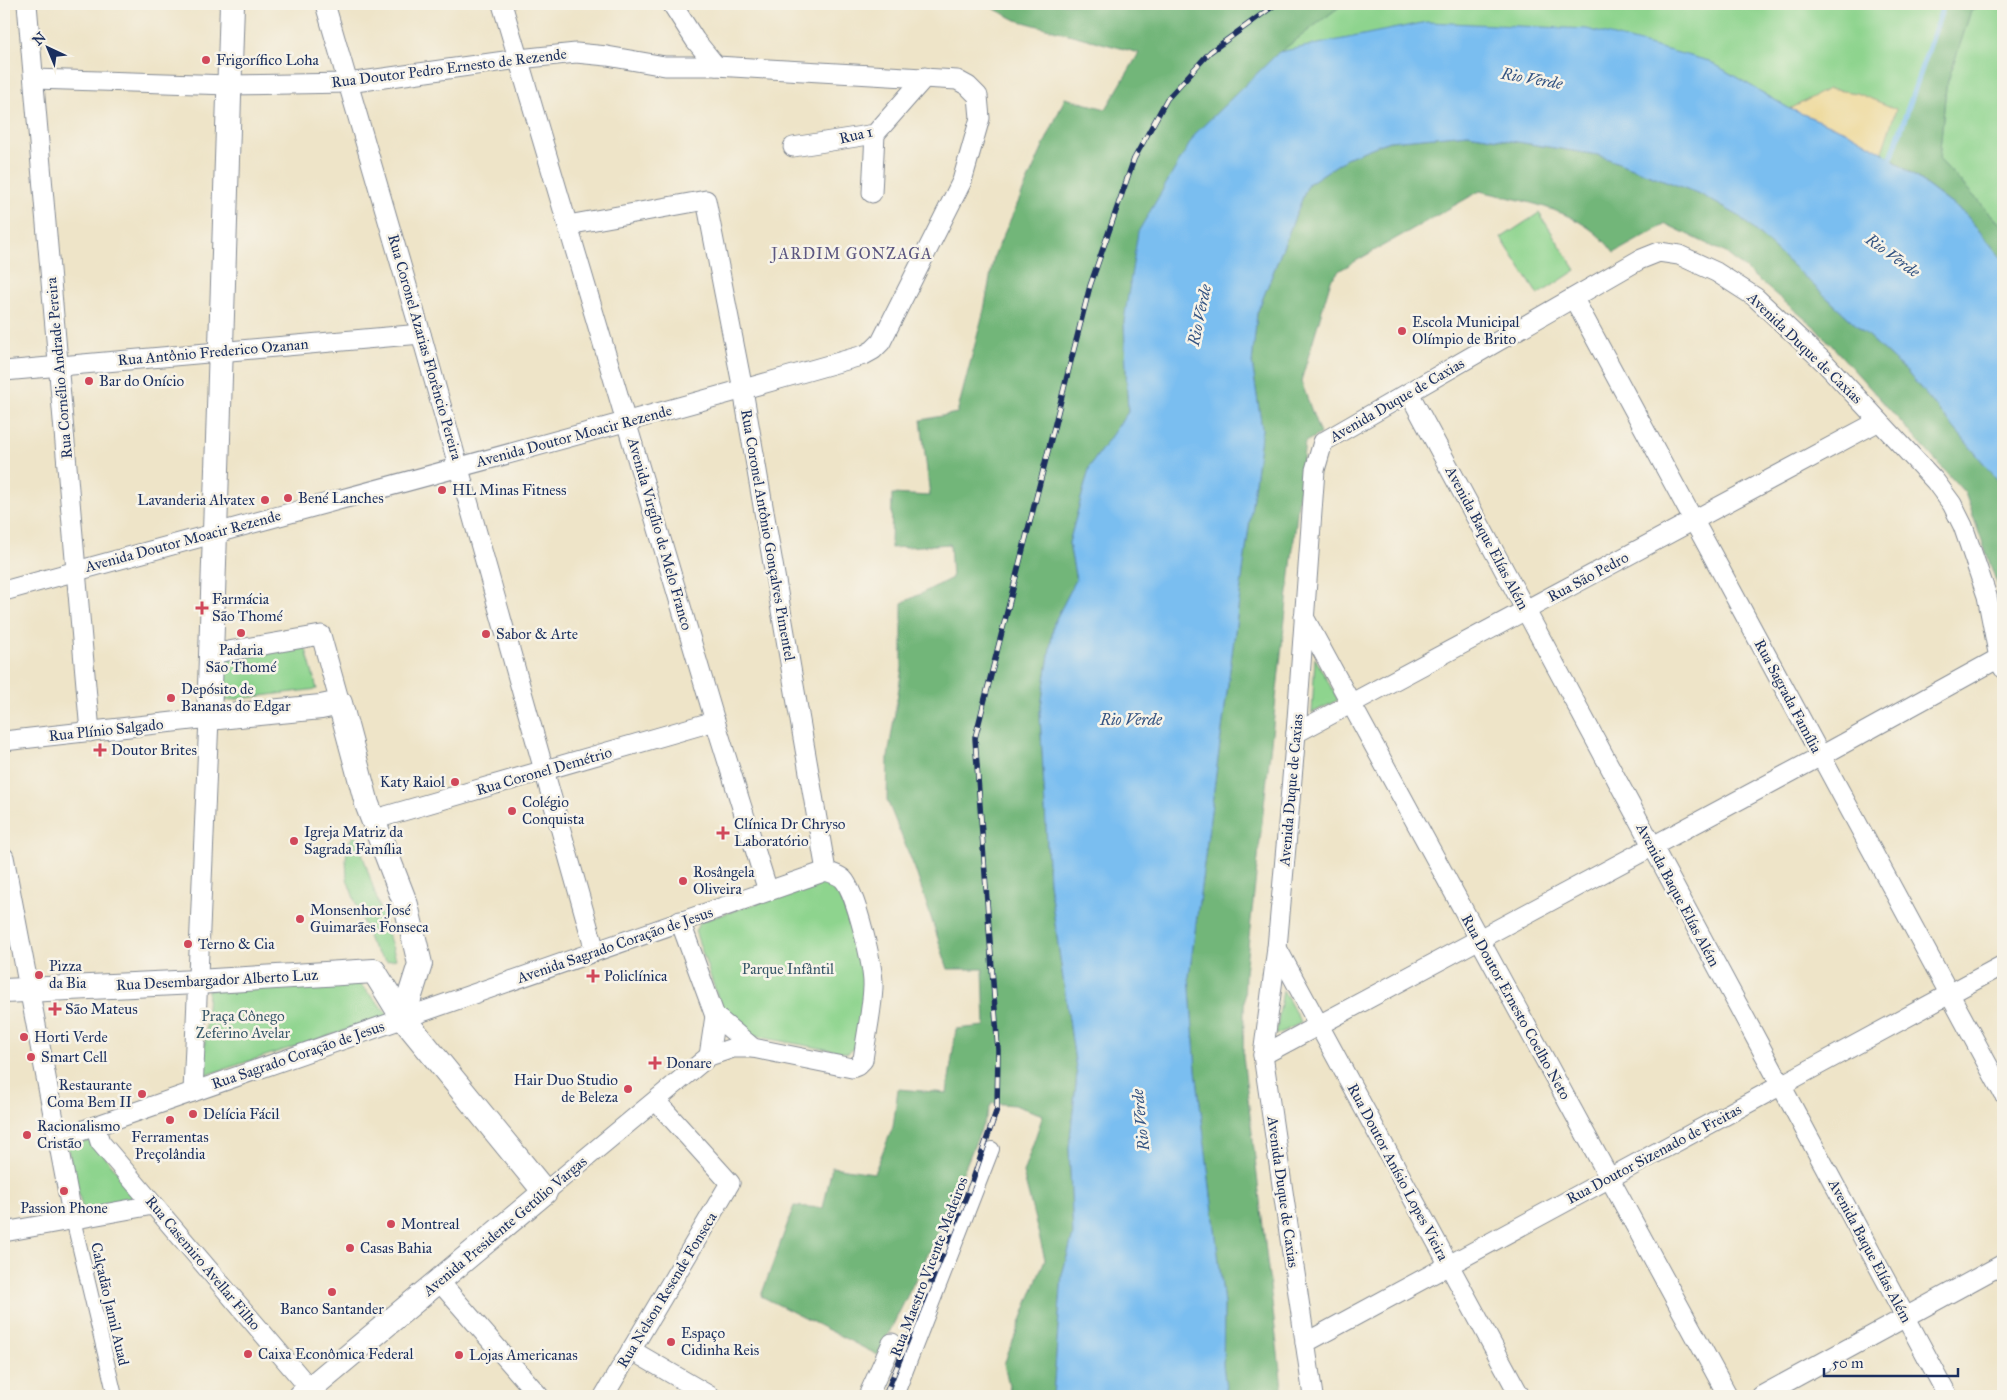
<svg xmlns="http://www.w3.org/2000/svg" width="2007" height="1400" viewBox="0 0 2007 1400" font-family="'IM FELL Great Primer',serif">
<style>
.green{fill:#8ed48e;stroke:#548276}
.forest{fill:#72b679;stroke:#46726c}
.sand{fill:#eeda9e;stroke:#84847e}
.water{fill:#7abef0;stroke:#4a76a7}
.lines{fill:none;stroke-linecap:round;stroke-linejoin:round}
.stream{stroke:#7abef0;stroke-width:5.5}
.pedestrian-casing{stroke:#848a93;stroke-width:16}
.minor-casing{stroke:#848a93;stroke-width:21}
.tertiary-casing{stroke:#848a93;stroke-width:26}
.pedestrian{stroke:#fff;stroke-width:14}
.minor{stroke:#fff;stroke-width:19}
.tertiary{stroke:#fff;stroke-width:24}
.rail-casing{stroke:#1b2f5e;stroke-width:5.5}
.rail{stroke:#f7f3e8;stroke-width:4;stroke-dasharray:11;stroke-linecap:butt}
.poi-dot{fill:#d1495b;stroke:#f7f3e8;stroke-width:2}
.labels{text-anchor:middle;stroke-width:5;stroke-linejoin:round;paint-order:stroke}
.poi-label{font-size:15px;fill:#1b2f5e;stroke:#f7f3e8;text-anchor:start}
.street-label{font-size:15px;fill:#1b2f5e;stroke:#f7f3e8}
.park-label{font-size:15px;fill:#38586a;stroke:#f7f3e8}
.water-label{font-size:16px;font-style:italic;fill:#335382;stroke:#f7f3e8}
.neighbourhood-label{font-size:16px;letter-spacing:1px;fill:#5c5781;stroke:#f7f3e8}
</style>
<rect width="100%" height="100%" fill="#f7f3e8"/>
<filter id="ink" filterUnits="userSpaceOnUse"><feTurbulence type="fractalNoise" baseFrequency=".02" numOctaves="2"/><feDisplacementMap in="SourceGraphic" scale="10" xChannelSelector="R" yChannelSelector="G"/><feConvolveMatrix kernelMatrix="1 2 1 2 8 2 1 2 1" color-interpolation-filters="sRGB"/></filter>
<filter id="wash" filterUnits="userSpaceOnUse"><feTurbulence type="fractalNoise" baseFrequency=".0096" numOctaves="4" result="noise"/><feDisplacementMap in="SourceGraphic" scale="20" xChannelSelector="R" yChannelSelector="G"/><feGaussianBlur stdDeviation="1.12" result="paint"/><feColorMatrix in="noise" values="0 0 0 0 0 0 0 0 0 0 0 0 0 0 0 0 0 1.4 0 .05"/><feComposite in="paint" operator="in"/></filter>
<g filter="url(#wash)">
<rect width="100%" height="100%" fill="#eee4c8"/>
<!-- green -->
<g class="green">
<polygon points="1343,4 1944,4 1891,158 1850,133 1790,109 1709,61 1279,52"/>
<polygon points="1989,4 2003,4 2003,227 1939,159 1946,87 1971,10"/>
<polygon points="1539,213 1576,270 1538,295 1501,238"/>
<polygon points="305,646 317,689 222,701 222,659"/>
<polygon points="1315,658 1338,700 1312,713"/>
<polygon points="356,834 396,959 387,961 378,954 370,942 347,879 346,859 348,843"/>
<polygon points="822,882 832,886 839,892 867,978 856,1046 848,1053 753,1036 739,1025 722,1010 695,931 700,922"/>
<polygon points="358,982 390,1016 203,1076 208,990"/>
<polygon points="1283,990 1301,1023 1276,1035"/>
<polygon points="91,1140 141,1200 83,1211 67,1146"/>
</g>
<!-- forest -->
<g class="forest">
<polygon points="985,4 1343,4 1279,53 1124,321 1128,413 1090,466 1069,543 1076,580 1054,623 1040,713 1049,882 1077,1075 1069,1148 1073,1235 1062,1275 1053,1396 1011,1396 1004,1364 1045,1259 1023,1173 1043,1115 1014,1105 992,1103 933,1244 878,1355 761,1296 794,1206 823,1208 832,1167 874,1173 893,1127 898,1089 947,1093 956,1029 985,1026 983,969 948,969 915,869 887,800 888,757 902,668 902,603 952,578 950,544 891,548 892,494 930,496 921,420 957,413 984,310 994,256 1065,98 1106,109 1139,53 1016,20"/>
<polygon points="1944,4 1989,4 1971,11 1946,87 1939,159 2003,227 2003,260 1966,215 1891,158"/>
<path d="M1468,134L1598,155L1700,194L1739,216L1907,372L2003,486V601L1965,493L1816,328L1726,253L1666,224L1614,253C1584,210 1527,202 1480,191L1340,270L1331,280L1301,381L1320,434L1305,442L1245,973L1243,1056L1283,1396H1227L1223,1365L1224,1304L1196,1070L1189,976L1262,429L1252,363L1257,313L1308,184L1349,157L1389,141Z"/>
</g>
<!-- sand -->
<polygon class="sand" points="1828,89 1857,93 1896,109 1882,152 1850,133 1790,109"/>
<!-- water -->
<polygon class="water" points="1427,22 1587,29 1709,61 1790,109 1850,133 1882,152 1966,215 2003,260 2003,486 1907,372 1739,216 1700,194 1598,155 1468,134 1389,141 1349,157 1308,184 1257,313 1252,363 1262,429 1189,976 1196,1070 1224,1304 1223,1365 1227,1396 1053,1396 1062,1275 1073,1235 1069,1148 1077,1075 1049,882 1040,713 1054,623 1076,580 1069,543 1090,466 1128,412 1124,321 1138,232 1196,133 1279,52"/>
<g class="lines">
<!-- stream -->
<polyline class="stream" points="1886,163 1891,158 1944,4"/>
</g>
</g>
<g filter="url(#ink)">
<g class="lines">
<!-- pedestrian casing -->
<g class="pedestrian-casing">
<g id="pedestrian">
<polyline points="73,1219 115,1396"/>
<polyline points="896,1396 992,1149"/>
</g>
</g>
<!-- minor casing -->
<g class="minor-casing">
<g id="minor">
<polyline points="27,4 90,732"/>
<polyline points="325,4 421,334 595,951"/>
<polyline points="502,4 715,721 768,891"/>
<polyline points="672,4 695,40 716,66"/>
<polyline points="793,147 875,134 925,77"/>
<polyline points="872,193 875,134"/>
<polyline points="568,225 706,200 743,390 826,871"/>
<polyline points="1574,299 2003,1093"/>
<polyline points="4,371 421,334"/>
<polyline points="1409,393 1948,1396"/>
<path d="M4,591C290,512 578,437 864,355L873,350L881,342L962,181L980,118L978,96L968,86L957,80L716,66H665L607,56L576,53L519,59L348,83L230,85L34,79"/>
<polyline points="1304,617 1728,1396"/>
<polyline points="211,654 321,635 340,703"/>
<polyline points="1296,733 1879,421"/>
<polyline points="4,741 209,718 193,1092"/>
<polyline points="372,820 715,721"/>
<polyline points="4,857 73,1219"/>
<path d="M680,921L715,1016L753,1048L852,1068L857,1066L863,1060C866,1036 872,1011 873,987C874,969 856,892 843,879C839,875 831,873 826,871"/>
<polyline points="1277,948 1520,1396"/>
<polyline points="1263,1055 1821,756 1999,658"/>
<polyline points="709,1056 715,1016"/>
<polyline points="95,1126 100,1142 316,1396"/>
<polyline points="58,1139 826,871"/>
<polyline points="545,1192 709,1056 733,1048 753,1048"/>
<polyline points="4,1232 153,1205"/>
<polyline points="439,1281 539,1396"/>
<polyline points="1305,1343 2003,965"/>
<polyline points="631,1350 710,1396"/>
<polyline points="604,1396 730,1183 656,1101"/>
<polyline points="868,1396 892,1343"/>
<polyline points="1313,1396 1263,1055 1277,948 1296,733 1315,470 1323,442 1639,260 1659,252 1679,255 1716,272 1755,297 1825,363 1935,481 1952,504 1963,526 1987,596 1999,658 2003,668"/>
<polyline points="1761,1396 2003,1264"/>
</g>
</g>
<!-- tertiary casing -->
<g class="tertiary-casing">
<g id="tertiary">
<polyline points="232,4 209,718 321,707 340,703 367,804 406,905 420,964 403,1018"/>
<polyline points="4,991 197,982 374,971 403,1018 545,1192 301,1396"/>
</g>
</g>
<!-- pedestrian -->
<use href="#pedestrian" class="pedestrian"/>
<!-- minor -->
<use href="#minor" class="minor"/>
<!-- tertiary -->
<use href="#tertiary" class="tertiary"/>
<!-- rail casing -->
<g class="rail-casing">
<polyline id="rail" points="885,1396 972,1182 997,1109 998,1050 975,738 1090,286 1134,159 1167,99 1210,52 1276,4"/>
</g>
<!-- rail -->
<use href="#rail" class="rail"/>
</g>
</g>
<!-- markers -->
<g class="poi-dot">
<circle cx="206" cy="60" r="5"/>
<circle cx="1402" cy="331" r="5"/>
<circle cx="89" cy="381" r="5"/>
<circle cx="442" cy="490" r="5"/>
<circle cx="288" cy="498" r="5"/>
<circle cx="265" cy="500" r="5"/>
<path d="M199.5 600.5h5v5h5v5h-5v5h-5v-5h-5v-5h5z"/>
<circle cx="241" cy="633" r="5"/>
<circle cx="486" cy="634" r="5"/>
<circle cx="171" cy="698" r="5"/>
<path d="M97.5 742.5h5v5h5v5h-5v5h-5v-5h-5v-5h5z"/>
<circle cx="455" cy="782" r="5"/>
<circle cx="512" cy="811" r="5"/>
<path d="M720.5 825.5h5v5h5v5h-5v5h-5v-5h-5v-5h5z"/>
<circle cx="294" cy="841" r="5"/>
<circle cx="683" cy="881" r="5"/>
<circle cx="300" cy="919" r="5"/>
<circle cx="188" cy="944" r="5"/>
<circle cx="39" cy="975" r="5"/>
<path d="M590.5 968.5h5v5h5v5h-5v5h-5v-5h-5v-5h5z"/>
<path d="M52.5 1001.5h5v5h5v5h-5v5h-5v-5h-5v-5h5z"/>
<circle cx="24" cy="1037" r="5"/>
<circle cx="31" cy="1057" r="5"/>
<path d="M652.5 1055.5h5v5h5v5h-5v5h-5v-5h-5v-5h5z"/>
<circle cx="628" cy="1089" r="5"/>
<circle cx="142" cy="1094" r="5"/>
<circle cx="193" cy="1114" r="5"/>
<circle cx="170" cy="1120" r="5"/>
<circle cx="27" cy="1135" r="5"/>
<circle cx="64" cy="1191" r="5"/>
<circle cx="391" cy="1224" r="5"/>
<circle cx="350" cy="1248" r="5"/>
<circle cx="332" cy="1292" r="5"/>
<circle cx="671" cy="1342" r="5"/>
<circle cx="248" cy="1354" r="5"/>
<circle cx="459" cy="1355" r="5"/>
</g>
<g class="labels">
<!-- poi labels -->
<g class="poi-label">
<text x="216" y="65">Frigorífico Loha</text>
<text x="1412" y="327">Escola Municipal<tspan x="1412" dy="17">Olímpio de Brito</tspan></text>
<text x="99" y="386">Bar do Onício</text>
<text x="452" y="495">HL Minas Fitness</text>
<text x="298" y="503">Bené Lanches</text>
<text x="255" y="505" text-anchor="end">Lavanderia Alvatex</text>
<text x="212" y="604">Farmácia<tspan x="212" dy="17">São Thomé</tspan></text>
<text x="496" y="639">Sabor &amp; Arte</text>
<text x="241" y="655" text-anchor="middle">Padaria<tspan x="241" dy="17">São Thomé</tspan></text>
<text x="181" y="694">Depósito de<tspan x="181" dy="17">Bananas do Edgar</tspan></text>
<text x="111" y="755">Doutor Brites</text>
<text x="445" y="787" text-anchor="end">Katy Raiol</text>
<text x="522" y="807">Colégio<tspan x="522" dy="17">Conquista</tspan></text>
<text x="734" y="829">Clínica Dr Chryso<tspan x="734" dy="17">Laboratório</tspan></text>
<text x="304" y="837">Igreja Matriz da<tspan x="304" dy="17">Sagrada Família</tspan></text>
<text x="693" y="877">Rosângela<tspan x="693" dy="17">Oliveira</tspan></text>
<text x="310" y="915">Monsenhor José<tspan x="310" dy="17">Guimarães Fonseca</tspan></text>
<text x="198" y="949">Terno &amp; Cia</text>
<text x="49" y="971">Pizza<tspan x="49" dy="17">da Bia</tspan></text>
<text x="604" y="981">Policlínica</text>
<text x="65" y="1014">São Mateus</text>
<text x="34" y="1042">Horti Verde</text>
<text x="41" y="1062">Smart Cell</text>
<text x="666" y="1068">Donare</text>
<text x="618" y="1085" text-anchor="end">Hair Duo Studio<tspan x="618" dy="17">de Beleza</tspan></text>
<text x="132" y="1090" text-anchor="end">Restaurante<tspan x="132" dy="17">Coma Bem II</tspan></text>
<text x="203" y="1119">Delícia Fácil</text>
<text x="37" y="1131">Racionalismo<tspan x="37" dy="17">Cristão</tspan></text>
<text x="170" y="1142" text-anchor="middle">Ferramentas<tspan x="170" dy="17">Preçolândia</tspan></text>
<text x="64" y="1213" text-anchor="middle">Passion Phone</text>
<text x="401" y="1229">Montreal</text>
<text x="360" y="1253">Casas Bahia</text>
<text x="332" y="1314" text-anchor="middle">Banco Santander</text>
<text x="681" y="1338">Espaço<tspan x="681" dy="17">Cidinha Reis</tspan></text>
<text x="258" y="1359">Caixa Econômica Federal</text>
<text x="469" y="1360">Lojas Americanas</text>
</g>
<!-- street labels -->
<g class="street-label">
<text transform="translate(449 68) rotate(-7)" y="5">Rua Doutor Pedro Ernesto de Rezende</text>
<text transform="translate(856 135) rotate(-13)" y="5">Rua 1</text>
<text transform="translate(425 347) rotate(74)" y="5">Rua Coronel Azarias Florêncio Pereira</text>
<text transform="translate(1805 348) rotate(44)" y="5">Avenida Duque de Caxias</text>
<text transform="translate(213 352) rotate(-5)" y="5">Rua Antônio Frederico Ozanan</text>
<text transform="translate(59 368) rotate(-95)" y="5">Rua Cornélio Andrade Pereira</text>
<text transform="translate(1397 400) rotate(-30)" y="5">Avenida Duque de Caxias</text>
<text transform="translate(574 436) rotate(-15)" y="5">Avenida Doutor Moacir Rezende</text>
<text transform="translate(660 534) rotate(74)" y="5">Avenida Virgílio de Melo Franco</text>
<text transform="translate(768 535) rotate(80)" y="5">Rua Coronel Antônio Gonçalves Pimentel</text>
<text transform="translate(1487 538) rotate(62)" y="5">Avenida Baque Elías Além</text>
<text transform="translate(183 541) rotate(-15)" y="5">Avenida Doutor Moacir Rezende</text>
<text transform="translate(1588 577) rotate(-28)" y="5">Rua São Pedro</text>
<text transform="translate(1788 696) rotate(62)" y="5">Rua Sagrada Família</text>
<text transform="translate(106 730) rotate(-6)" y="5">Rua Plínio Salgado</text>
<text transform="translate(544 771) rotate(-16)" y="5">Rua Coronel Demétrio</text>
<text transform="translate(1291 790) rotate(-85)" y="5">Avenida Duque de Caxias</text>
<text transform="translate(1678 895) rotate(62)" y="5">Avenida Baque Elías Além</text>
<text transform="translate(615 945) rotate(-19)" y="5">Avenida Sagrado Coração de Jesus</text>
<text transform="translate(217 980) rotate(-3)" y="5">Rua Desembargador Alberto Luz</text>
<text transform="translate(1516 1007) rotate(61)" y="5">Rua Doutor Ernesto Coelho Neto</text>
<text transform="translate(298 1055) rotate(-19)" y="5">Rua Sagrado Coração de Jesus</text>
<text transform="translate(1654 1154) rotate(-28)" y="5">Rua Doutor Sizenado de Freitas</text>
<text transform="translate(1398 1172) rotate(62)" y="5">Rua Doutor Anísio Lopes Vieira</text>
<text transform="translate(1283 1192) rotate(82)" y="5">Avenida Duque de Caxias</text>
<text transform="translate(505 1226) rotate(-40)" y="5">Avenida Presidente Getúlio Vargas</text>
<text transform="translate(1870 1251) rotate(62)" y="5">Avenida Baque Elías Além</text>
<text transform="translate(203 1263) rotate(50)" y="5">Rua Casemiro Avellar Filho</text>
<text transform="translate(929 1267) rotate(-69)" y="5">Rua Maestro Vicente Medeiros</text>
<text transform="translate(667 1290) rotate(-59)" y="5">Rua Nelson Resende Fonseca</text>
<text transform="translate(110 1304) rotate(77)" y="5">Calçadão Jamil Auad</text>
</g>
<!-- park labels -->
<g class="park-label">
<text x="788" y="974">Parque Infântil</text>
<text x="243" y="1021">Praça Cônego<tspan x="243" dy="17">Zeferino Avelar</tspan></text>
</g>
<!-- water labels -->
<g class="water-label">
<text transform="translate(1532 78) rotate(10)" y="6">Rio Verde</text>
<text transform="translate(1893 255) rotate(36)" y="6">Rio Verde</text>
<text transform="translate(1199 315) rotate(-78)" y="6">Rio Verde</text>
<text x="1131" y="725">Rio Verde</text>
<text transform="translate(1140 1120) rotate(-96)" y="6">Rio Verde</text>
</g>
<!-- neighbourhood labels -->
<g class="neighbourhood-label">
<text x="852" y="259">JARDIM GONZAGA</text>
</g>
</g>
<!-- margin -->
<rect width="2007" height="1400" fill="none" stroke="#f7f3e8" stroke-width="20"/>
<!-- north arrow -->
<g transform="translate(48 48) rotate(316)" stroke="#f7f3e8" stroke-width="4" paint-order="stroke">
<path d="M0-4L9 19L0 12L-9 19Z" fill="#1b2f5e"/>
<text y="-8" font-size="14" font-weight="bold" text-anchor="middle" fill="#1b2f5e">N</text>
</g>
<!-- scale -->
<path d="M1824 1368v8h134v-8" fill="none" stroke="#1b2f5e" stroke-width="2.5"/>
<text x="1832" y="1368" font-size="15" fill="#1b2f5e" stroke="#f7f3e8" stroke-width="4" paint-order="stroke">50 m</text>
</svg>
